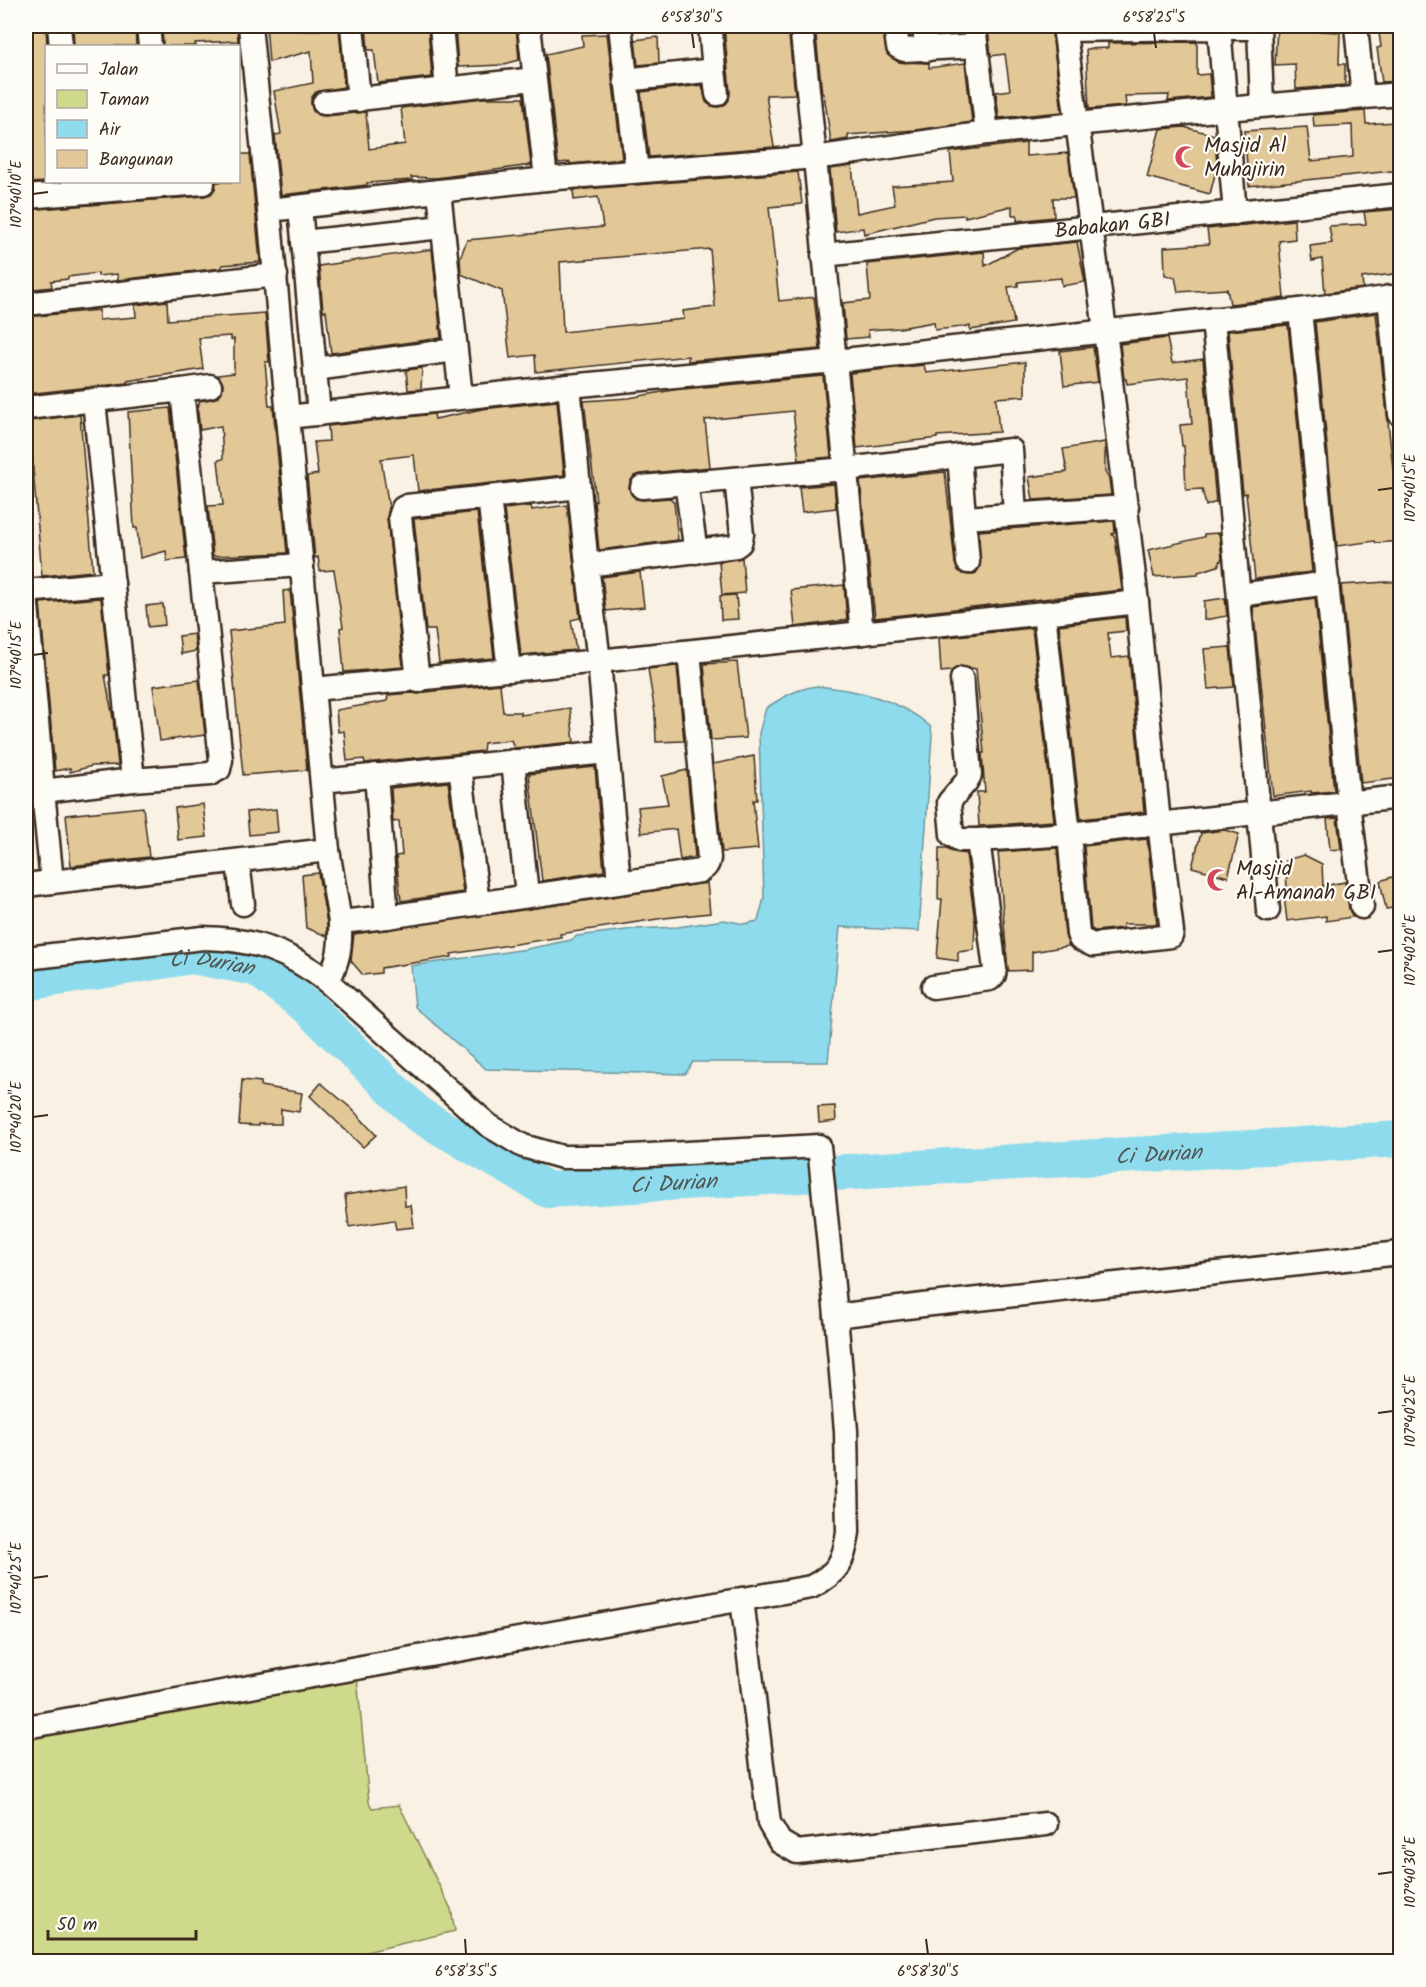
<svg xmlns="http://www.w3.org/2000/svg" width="1426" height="1987" viewBox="0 0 1426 1987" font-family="Kalam,sans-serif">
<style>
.green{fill:#ced98c;stroke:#848255;stroke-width:1.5}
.water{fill:#8edbed;stroke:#6d949a;stroke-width:1.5}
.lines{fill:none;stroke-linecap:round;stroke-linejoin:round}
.river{stroke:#8edbed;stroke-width:36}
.building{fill:#e2c797;stroke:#3b2a1e;stroke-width:1.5;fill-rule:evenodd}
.minor-casing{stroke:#3b2a1e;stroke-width:27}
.minor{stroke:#fdfcf7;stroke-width:22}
.ticks{fill:none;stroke:#3b2a1e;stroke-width:2}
.labels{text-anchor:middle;stroke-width:4.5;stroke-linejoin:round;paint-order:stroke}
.poi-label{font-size:21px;fill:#3b2a1e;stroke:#fdfcf7;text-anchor:start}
.street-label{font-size:21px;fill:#3b2a1e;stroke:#fdfcf7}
.water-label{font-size:22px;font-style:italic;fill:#505652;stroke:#fdfcf7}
.neatline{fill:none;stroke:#3b2a1e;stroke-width:2}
.ticks-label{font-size:15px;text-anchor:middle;fill:#3b2a1e}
</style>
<rect width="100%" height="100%" fill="#f8f1e4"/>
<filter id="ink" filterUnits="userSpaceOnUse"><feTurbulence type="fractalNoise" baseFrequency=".0167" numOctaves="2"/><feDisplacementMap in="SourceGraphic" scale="12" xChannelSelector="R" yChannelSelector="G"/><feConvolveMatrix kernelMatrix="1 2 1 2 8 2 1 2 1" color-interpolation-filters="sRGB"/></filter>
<g filter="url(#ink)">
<!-- green -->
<polygon class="green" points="357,1677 369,1802 372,1808 399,1805 451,1909 455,1931 328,1961 26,1962 26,1735"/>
<!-- water -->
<path class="water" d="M817,686C857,690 900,699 931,727L932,735L919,931L840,927L828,1062H693L685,1074L486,1069L415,1007L411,966L527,949L571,940L577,936L634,929L678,927L724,920L744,924L758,921L764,898L759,733L766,708C783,697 796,689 817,686Z"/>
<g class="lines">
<!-- river -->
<path class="river" id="s1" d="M26,983L192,956L256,968L309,1008L419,1115L548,1190L1400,1139"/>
</g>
<!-- building -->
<g class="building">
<polygon points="26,26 46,26 47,46 46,182 49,182 26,183"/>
<polygon points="73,26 135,26 136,46 74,46"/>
<polygon points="162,26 237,26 238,41 195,43 196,46 163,46"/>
<polygon points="266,26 302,26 303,31 339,28 344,87 316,92 311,98 311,105 313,111 318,115 325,116 366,112 369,149 405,144 401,108 483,98 523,98 531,165 436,178 411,177 412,180 367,183 367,185 281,195 275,135 281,134 274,91 313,83 311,51 269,62"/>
<polygon points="366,26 393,26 393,31 428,28 432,77 378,83 374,50 368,50"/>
<polygon points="455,26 516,26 519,60 501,65 458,67"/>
<polygon points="724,26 788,26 795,94 766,95 774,147 649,157 641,92 702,85 706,102 711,106 719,107 726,104 729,100 730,92"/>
<polygon points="815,26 882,26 887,54 898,62 929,63 929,68 965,63 972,122 915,130 848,135 848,139 831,142 824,94 822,94"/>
<polygon points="992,26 1051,26 1062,112 999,118 996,92 1010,90 1005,54 991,56 988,29 992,28"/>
<polygon points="1277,26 1319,26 1319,31 1340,32 1339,64 1345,64 1345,85 1296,89 1295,64 1275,65"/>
<polygon points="1378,26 1401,26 1401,81 1382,82 1377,48 1381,47"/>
<polygon points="607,34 622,159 570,164 570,162 558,163 546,54 583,46 582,35"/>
<polygon points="658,37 659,63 638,65 635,40"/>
<polygon points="1197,42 1197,75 1209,74 1211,97 1168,101 1169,95 1125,96 1126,106 1089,109 1086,49 1108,48 1108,43"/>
<polygon points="1365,111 1366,124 1395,122 1397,152 1401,151 1401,170 1249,186 1244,131 1307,127 1311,161 1353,157 1352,125 1314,127 1313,115"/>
<polygon points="1184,127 1215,135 1217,167 1210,194 1147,177 1160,129"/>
<polygon points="1026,143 1026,156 1068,153 1074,198 1053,198 1054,217 1017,221 1017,215 1012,215 1012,206 965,217 965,215 934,217 864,234 863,228 836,232 830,169 852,166 857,213 895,205 892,186 953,182 950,152"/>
<polygon points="238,154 250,154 260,262 222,265 222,268 118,280 117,274 98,276 98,273 68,277 68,279 51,281 52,287 26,290 26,210 205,196 211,194 215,189 216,182 238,182"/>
<path d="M798,172L802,204L769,207L779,301L814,297L820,349L688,361V356L536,372L535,355L510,358L502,291L461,274L460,258L467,240L603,227L598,197L574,200L573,190ZM710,249L715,307L683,311L684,319L563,332L560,262Z"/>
<polygon points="1401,209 1401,273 1362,278 1363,288 1325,293 1322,259 1312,261 1310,246 1332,243 1329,226 1366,224 1364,212"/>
<polygon points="1294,220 1295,239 1279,241 1284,298 1230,304 1227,289 1178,292 1175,277 1165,275 1164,247 1209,244 1207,229"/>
<polygon points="1077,242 1085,282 1062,286 1061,278 1018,282 1018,286 1008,287 1014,323 970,330 970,326 935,330 934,322 900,328 868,330 869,337 846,339 843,303 870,300 867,264 984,252 985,266 1018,248"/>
<polygon points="432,249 441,338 331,353 326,311 323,311 319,266"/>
<polygon points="167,301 168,320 265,313 269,362 265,362 269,406 273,406 287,553 213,556 208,506 223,505 218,460 223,459 221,426 200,430 197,405 199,405 199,401 212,399 218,397 222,392 223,384 217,375 234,373 234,339 231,340 231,336 199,338 203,369 127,381 127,383 26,394 26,317 99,310 99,320 136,317 135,305"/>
<polygon points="1376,313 1401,541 1376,543 1375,541 1337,546 1315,322"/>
<polygon points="1288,325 1312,572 1255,579 1246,493 1243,494 1228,331"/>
<polygon points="1167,338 1172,363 1203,359 1216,502 1206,506 1202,489 1186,490 1184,446 1182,446 1180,425 1192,424 1188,377 1127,384 1126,379 1124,379 1120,344"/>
<polygon points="1093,347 1098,382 1064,386 1060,351"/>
<polygon points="1025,362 1025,396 996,398 999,432 937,436 937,438 857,448 850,373 924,365 926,373"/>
<polygon points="422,368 421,389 408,390 406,370"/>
<polygon points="823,376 831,457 799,460 793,411 705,420 710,467 641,474 634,476 630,482 629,488 631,494 636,499 643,500 670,498 674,502 678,540 599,550 594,501 596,501 584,401 629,398 673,390"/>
<polygon points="557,401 564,475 418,491 414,455 381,459 389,508 387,518 403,667 344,672 340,628 343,627 334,570 320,571 318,557 315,558 307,476 318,474 314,442 329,441 328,426 434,414 435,419 482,409"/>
<polygon points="170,408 186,559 167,561 166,551 140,558 137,528 134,528 128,412"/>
<polygon points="80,415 93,571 42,576 29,421"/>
<polygon points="1105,442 1105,472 1109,479 1111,495 1033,500 1029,477 1067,472 1063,449"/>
<polygon points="945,472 955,563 957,569 962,574 970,575 976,573 980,567 979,531 1114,521 1115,533 1112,534 1115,538 1122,590 875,618 860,481"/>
<polygon points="834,484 836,508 802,512 799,487"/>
<polygon points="567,505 580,618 571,620 576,650 521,655 504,509 531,506 532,510"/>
<polygon points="477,512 494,658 439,663 435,630 426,630 414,519"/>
<polygon points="1219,533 1222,558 1218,566 1198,572 1198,574 1154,577 1148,550 1204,537 1204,534"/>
<polygon points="742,558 745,593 722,595 719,562"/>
<polygon points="640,572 644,607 606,611 602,577"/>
<polygon points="1401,581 1401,778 1361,783 1341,585"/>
<polygon points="844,585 847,620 795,627 791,590"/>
<polygon points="290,590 307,770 243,775 229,631 285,625 283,591"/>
<polygon points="736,595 738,619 721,620 720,596"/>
<polygon points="101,598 109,675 105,675 113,718 118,765 92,766 70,772 70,768 55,771 40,603"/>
<polygon points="1225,598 1227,616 1204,620 1204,601"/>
<polygon points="1315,598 1334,791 1311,793 1311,791 1273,796 1253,607"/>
<polygon points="163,604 165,625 148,627 146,606"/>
<polygon points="1125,617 1126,631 1108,633 1111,658 1129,656 1144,812 1081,819 1059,625"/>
<polygon points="1032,628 1054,821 979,826 977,792 985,792 982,753 984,753 976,669 960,666 951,671 941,672 939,638"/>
<polygon points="194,634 196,651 181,654 179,636"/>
<polygon points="1230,647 1234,687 1208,689 1204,649"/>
<polygon points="737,662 746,738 711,740 704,664"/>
<polygon points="677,666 684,741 656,742 655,713 648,669"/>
<polygon points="199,680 205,735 160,741 153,686"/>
<polygon points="500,684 503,712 521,712 521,715 570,708 574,742 514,748 511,740 484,743 483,751 365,763 364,759 347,761 344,731 338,732 336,710 387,701 388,695 412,693 419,694 426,692"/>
<polygon points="754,756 757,800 753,800 758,849 722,852 713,764"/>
<polygon points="595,767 604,871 542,881 529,774"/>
<polygon points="687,770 695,857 680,860 676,829 641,833 638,807 668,804 662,776"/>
<polygon points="448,782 463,892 401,901 396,856 402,855 399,821 393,822 391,788"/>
<polygon points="203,804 207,837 178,840 175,808"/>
<polygon points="143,807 149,857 71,866 66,815"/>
<polygon points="276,809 278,832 249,835 247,812"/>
<polygon points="1337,818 1341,849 1330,850 1327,819"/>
<polygon points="1225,830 1239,834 1228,877 1192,867 1201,833"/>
<polygon points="1147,839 1157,924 1123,924 1123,928 1095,931 1091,929 1084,846"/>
<polygon points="939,848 947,848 953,852 966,854 975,922 974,950 958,952 958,961 937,958 942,899 938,899"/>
<polygon points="1057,848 1065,935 1069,946 1032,952 1032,970 1008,971 998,852"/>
<polygon points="1304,855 1322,864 1323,886 1345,882 1349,909 1353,917 1326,921 1326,916 1287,921 1284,896 1287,895 1286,860"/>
<polygon points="318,873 327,923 327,936 306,928 302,875"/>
<polygon points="1401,874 1401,907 1386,909 1380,881"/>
<polygon points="707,883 710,913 664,918 560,934 561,937 451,954 452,957 381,968 381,973 363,975 351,961 354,934"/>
<polygon points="242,1080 261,1082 261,1086 302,1093 299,1112 281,1109 281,1124 258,1124 258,1126 239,1125"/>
<polygon points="321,1083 352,1109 376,1135 363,1147 310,1096"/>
<polygon points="835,1106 836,1121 819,1123 818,1107"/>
<polygon points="404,1186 405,1206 411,1205 414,1227 396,1229 394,1220 349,1227 345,1195"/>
</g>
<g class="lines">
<!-- minor casing -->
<g class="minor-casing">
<g id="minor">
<polyline points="59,26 61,46"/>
<polyline points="148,26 150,46"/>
<polyline points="250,26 269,210"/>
<polyline points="352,26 359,100"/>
<polyline points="441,26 447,89"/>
<polyline points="529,26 546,179"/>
<polyline points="620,26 637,171"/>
<path d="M801,26C814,137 823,249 835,361L1300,310L1400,296"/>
<polyline points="895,26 898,47 904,50 976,46"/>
<polyline points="924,26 926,50"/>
<polyline points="974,26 987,133"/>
<polyline points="1064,26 1105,330 1137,602"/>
<polyline points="1259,26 1262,105"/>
<polyline points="1356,26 1363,97"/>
<polyline points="1219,28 1259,28"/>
<polyline points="714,70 717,94"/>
<polyline points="625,80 714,70 710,26"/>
<polyline points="324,103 534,79"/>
<polyline points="163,186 203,183"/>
<polyline points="439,191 461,397"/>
<polyline points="74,193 163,186 162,182"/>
<polyline points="26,197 74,193 73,182"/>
<polyline points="300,207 319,414"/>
<polyline points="1235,213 1226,109 1400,94"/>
<polyline points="303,242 442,227"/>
<path id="s2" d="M823,255L1400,195"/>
<polyline points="1389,297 1400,414"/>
<polyline points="26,304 276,275"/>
<polyline points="1300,310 1349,803 1362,907"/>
<polyline points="1213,319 1268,910"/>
<polyline points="315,369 455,350"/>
<polyline points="569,386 579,487"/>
<polyline points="182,390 210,386"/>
<polyline points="94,401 133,780"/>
<polyline points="26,408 182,390 201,572"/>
<polyline points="288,417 269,210 546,179 828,156 987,133 1226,109 1219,28 1064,30"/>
<polyline points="959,456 968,562"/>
<polyline points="736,479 742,534 740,543 736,546 587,565 599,661 862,633"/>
<polyline points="686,483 696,552"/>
<polyline points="642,487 846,469 1011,450 1015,514"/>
<polyline points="489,497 579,487 587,565"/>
<polyline points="965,518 1127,507"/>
<polyline points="26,591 113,583"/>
<polyline points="26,593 43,791 133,780 210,774 219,769 221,760 201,572 302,565"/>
<polyline points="1240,595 1328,583"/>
<path d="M689,652L709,858C708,865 706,867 700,871L387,917L340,922L328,850L288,417L569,386L835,361L862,633L1044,613L1069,834L1400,797"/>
<polyline points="962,679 970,775 966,782 949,802 952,835 960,840 978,840 1069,834 1078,934 1080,939 1093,945 1171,936 1172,932 1159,823 1137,602 1044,613"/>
<polyline points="418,681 400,517 403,508 407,506 489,497 509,670"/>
<polyline points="314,689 599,661 619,882"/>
<polyline points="513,761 527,895"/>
<polyline points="460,767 478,903"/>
<polyline points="376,775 387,917"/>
<polyline points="322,781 607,752"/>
<polyline points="26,793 43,791 52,882 328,850"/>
<polyline points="238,862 243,904"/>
<polyline points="26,885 52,882"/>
<path d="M26,958L203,938C254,939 288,951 328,982L488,1125L523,1146L562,1157H612L819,1146L836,1316"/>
<path d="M328,982C339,959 341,947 340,922"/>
<polyline points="933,987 990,979 994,975 995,969 978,840"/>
<polyline points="742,1599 769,1823 780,1842 797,1852 1046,1824"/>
<path d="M26,1727L811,1587C838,1573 844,1562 848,1532L846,1431L836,1316L923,1305L1400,1253"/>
</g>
</g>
<!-- minor -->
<use href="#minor" class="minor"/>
</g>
</g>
<!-- ticks -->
<path class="ticks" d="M692,33L694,48M1154,33L1156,48M33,194L48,192M1378,490L1393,488M33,655L48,653M1378,952L1393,950M33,1117L48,1115M1378,1413L1393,1411M33,1578L48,1576M1378,1874L1393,1872M465,1939L466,1954M926,1939L928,1954"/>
<!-- icons -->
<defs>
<g id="mosque-bare" transform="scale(1.8)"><path d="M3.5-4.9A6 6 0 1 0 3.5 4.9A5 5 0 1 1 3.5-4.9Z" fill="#d1495b" stroke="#fdfcf7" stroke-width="2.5" paint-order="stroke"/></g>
</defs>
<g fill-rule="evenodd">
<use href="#mosque-bare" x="1186" y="157"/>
<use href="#mosque-bare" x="1218" y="880"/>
</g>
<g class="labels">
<!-- poi labels -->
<g class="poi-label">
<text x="1204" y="152">Masjid Al<tspan x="1204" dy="24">Muhajirin</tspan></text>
<text x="1236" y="875">Masjid<tspan x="1236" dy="24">Al-Amanah GBI</tspan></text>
</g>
<!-- street labels -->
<g class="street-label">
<text dy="7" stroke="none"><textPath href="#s2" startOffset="291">Babakan GBI</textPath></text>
</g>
<!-- water labels -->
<g class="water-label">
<text dy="8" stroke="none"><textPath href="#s1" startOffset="188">Ci Durian</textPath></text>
<text dy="8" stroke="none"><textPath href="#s1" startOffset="1214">Ci Durian</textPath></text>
<text dy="8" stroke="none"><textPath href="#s1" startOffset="728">Ci Durian</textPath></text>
</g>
</g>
<!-- margin -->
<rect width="1426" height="1987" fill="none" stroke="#fdfcf7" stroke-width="66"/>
<!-- legend -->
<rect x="45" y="45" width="195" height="138" fill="#fdfcf7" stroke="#afa8a0" stroke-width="1.5"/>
<rect x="57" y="64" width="30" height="9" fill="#fdfcf7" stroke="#afa8a0" stroke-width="1.5"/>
<text x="99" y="75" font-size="18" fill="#3b2a1e">Jalan</text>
<rect x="57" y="90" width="30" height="18" fill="#ced98c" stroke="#afa8a0" stroke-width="1.5"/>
<text x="99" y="105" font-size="18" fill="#3b2a1e">Taman</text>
<rect x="57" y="120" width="30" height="18" fill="#8edbed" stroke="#afa8a0" stroke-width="1.5"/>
<text x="99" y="135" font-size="18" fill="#3b2a1e">Air</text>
<rect x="57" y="150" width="30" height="18" fill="#e2c797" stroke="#afa8a0" stroke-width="1.5"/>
<text x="99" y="165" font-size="18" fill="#3b2a1e">Bangunan</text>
<!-- scale -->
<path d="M48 1930v9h148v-9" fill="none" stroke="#3b2a1e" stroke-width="3"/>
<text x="57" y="1930" font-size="18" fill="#3b2a1e" stroke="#fdfcf7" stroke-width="4.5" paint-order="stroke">50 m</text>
<rect x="33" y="33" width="1360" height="1921" class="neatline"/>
<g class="ticks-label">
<text x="692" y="22">6°58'30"S</text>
<text x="1154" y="22">6°58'25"S</text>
<text transform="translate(16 194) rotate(-90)" y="5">107°40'10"E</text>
<text transform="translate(1410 488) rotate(-90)" y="5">107°40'15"E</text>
<text transform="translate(16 655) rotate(-90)" y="5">107°40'15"E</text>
<text transform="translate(1410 950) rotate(-90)" y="5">107°40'20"E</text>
<text transform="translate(16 1117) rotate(-90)" y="5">107°40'20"E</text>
<text transform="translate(1410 1411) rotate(-90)" y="5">107°40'25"E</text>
<text transform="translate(16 1578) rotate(-90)" y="5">107°40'25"E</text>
<text transform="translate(1410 1872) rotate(-90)" y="5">107°40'30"E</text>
<text x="466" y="1976">6°58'35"S</text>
<text x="928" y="1976">6°58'30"S</text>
</g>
</svg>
